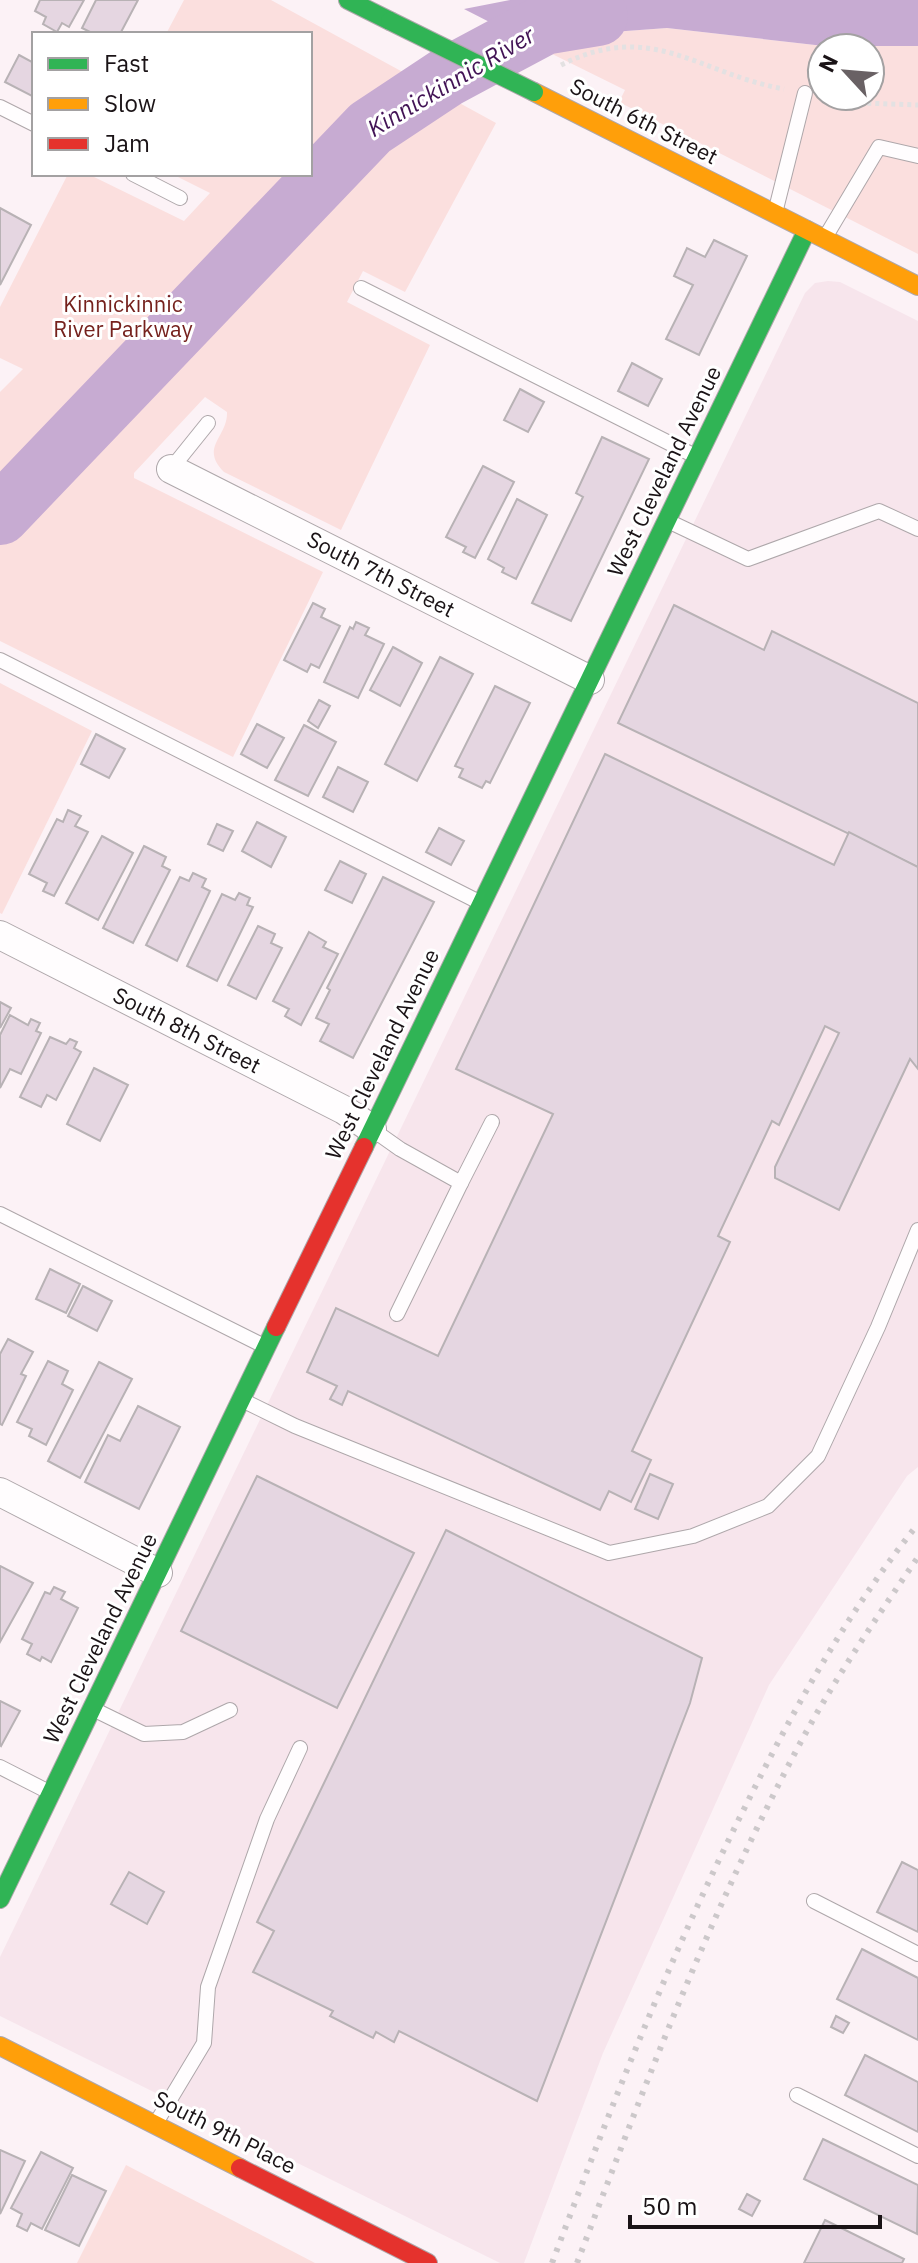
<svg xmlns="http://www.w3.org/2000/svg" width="918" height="2263" viewBox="0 0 918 2263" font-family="'IBM Plex Sans',sans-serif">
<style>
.built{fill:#f7e5ec}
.green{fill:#fbdfde;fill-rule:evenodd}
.water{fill:#c7abd2}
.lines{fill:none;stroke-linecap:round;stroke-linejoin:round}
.river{stroke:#c7abd2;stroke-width:60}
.building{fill:#e5d6e1;stroke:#b8b2b5;stroke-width:2}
.lane-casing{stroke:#aea7aa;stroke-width:16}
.street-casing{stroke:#aea7aa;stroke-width:30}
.fast-casing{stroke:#aea7aa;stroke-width:20}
.slow-casing{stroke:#aea7aa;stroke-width:20}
.jam-casing{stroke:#aea7aa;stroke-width:20}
.path{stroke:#e3e1e2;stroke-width:5;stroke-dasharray:4 4;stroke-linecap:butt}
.lane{stroke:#fffdfe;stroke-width:14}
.street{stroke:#fffdfe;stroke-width:28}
.fast{stroke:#30b455;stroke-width:18}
.slow{stroke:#ff9f0a;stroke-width:18}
.jam{stroke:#e5322d;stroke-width:18}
.rail{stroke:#ccc8ca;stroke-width:6;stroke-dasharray:4 8;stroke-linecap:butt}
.fast-bridge-casing{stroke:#aea7aa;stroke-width:20;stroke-linecap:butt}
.fast-bridge{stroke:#30b455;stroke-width:18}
.labels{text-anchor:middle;stroke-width:6;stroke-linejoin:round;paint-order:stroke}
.street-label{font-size:22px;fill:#1a1316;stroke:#fff}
.park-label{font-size:22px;fill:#75211d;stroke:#fff}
.water-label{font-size:24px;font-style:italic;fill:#421355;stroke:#fff}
</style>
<rect width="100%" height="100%" fill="#fcf2f6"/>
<!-- built -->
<polygon class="built" points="828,281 840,282 918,321 918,1467 907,1476 769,1685 603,2053 524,2263 500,2263 0,2016 0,1957 805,293 815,283"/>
<!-- green -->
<g class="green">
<path d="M184,0H271L496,123L405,292L363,271L347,302L430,345L341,530L224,472C199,447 228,437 227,412L205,397L134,473V478L323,572L233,757L0,641V392L23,369L0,358V307L68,174H88L184,221L210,193L172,174H310V34H166Z"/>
<path d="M667,28L824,46H918V254L619,102L625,90L542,49L585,34ZM822,48H870V96H822Z"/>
<polygon points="0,683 92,731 2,914 0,913"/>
<polygon points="126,2165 315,2263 77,2263"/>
</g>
<!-- water -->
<polygon class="water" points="510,0 918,0 918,46 824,46 667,28 585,34 542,49 464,9"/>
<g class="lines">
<!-- river -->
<polyline class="river" points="0,515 370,128 447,77 544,25 598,16"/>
</g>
<!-- building -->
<g class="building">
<polygon points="40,0 84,0 69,27 62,23 57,32 43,24 46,17 35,11"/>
<polygon points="96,0 138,0 120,34 94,34 82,28"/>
<polygon points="19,55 34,63 32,96 5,82"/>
<polygon points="0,208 31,225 0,285"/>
<polygon points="714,240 747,256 699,355 666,339 693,285 674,276 687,248 705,257"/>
<polygon points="632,363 662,379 648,406 618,391"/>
<polygon points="520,389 544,402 528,432 504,420"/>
<polygon points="602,437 649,459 571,621 532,603 583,497 576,493"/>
<polygon points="483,466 514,482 475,558 463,552 466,547 446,537"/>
<polygon points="517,499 547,515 516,579 502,572 504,568 488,559"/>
<polygon points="313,603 325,609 321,617 340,626 319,668 311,664 307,672 284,660"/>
<polygon points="674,605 764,650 772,631 918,703 918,867 618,723"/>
<polygon points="356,622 369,628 365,635 384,644 358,698 324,682 350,627 353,629"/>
<polygon points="393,647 422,663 400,706 370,690"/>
<polygon points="440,657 473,674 417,781 385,764"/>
<polygon points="495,686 530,703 490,783 486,781 482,788 459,777 463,769 455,766"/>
<polygon points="319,700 330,706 318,728 308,721"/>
<polygon points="257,724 284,738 267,768 241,754"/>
<polygon points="304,725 336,742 308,796 275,780"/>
<polygon points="96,734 125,749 109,778 81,764"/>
<polygon points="605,754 834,865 849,832 918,867 918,1069 910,1059 839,1210 775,1178 775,1167 839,1033 825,1026 779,1125 772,1121 718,1236 730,1242 632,1451 651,1460 631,1502 609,1491 600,1510 348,1391 342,1405 330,1399 337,1386 307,1372 336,1308 438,1356 553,1114 456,1069"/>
<polygon points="338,767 368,782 353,812 323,797"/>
<polygon points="68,810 81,816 75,826 88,832 54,896 43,891 47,883 29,874 57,819 63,822"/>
<polygon points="257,822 286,837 271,867 242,851"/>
<polygon points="217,824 233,831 223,851 208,844"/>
<polygon points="439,828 464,841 451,865 426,852"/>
<polygon points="102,836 133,853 98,920 66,903"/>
<polygon points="144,846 166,857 162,866 170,870 133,943 103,928"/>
<polygon points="340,861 366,874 352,903 325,890"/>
<polygon points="193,873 206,879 202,887 210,891 177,961 146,945 180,877 189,881"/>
<polygon points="383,877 434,902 353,1058 320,1041 329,1024 316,1018 330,990 327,988"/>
<polygon points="239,893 250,898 247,905 253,907 217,981 187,966 222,894 235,900"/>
<polygon points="258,926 275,934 271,943 282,948 256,999 228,985"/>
<polygon points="309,932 326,942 323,947 338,954 301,1025 285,1016 289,1009 273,1001"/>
<polygon points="0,1002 11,1008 0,1028"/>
<polygon points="10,1015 28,1025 31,1019 40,1023 36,1031 41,1033 21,1074 10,1069 0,1088 0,1035"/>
<polygon points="50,1037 66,1044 70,1039 77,1042 74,1048 81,1052 56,1100 47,1095 41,1107 20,1097"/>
<polygon points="94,1068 128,1085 100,1141 67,1124"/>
<polygon points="50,1269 80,1284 66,1313 36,1299"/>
<polygon points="83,1286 112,1301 97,1331 68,1316"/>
<polygon points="8,1339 33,1352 21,1374 26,1376 2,1425 0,1424 0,1354"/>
<polygon points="48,1361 68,1371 62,1384 73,1390 46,1445 29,1436 32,1429 17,1422"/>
<polygon points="99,1362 132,1379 80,1478 48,1461"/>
<polygon points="138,1406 180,1427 139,1509 85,1482 108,1435 120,1441"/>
<polygon points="650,1474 673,1484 658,1519 635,1509"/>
<polygon points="257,1476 414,1553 337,1708 181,1631"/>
<polygon points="446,1530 702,1658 690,1703 537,2101 399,2031 394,2042 376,2032 373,2038 330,2016 333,2011 253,1972 274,1931 257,1922"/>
<polygon points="0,1566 33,1583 0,1642"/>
<polygon points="54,1587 65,1592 61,1599 78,1608 51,1662 42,1657 40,1661 27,1654 32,1644 22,1639 45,1592 50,1594"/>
<polygon points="0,1701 20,1711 1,1746 0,1745"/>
<polygon points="902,1862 918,1870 918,1932 877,1912"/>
<polygon points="129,1872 164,1892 147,1924 111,1904"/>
<polygon points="862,1949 918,1978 918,2040 837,1999"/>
<polygon points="836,2016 849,2023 843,2033 831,2027"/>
<polygon points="865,2055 918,2082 918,2132 845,2095"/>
<polygon points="823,2139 918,2185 917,2234 804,2179"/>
<polygon points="0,2150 25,2161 0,2214"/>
<polygon points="41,2152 73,2168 42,2229 31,2223 27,2231 17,2226 22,2214 11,2208"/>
<polygon points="72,2175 106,2191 79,2246 45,2230"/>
<polygon points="747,2194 760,2201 752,2216 739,2209"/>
<polygon points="825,2220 904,2259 902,2263 804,2263"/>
</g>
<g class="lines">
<!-- lane casing -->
<g class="lane-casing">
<g id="lane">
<polyline points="0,107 34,124"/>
<polyline points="133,174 180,198"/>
<polyline points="776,209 805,93"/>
<polyline points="826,236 879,147 918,156"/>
<polyline points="361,288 697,457"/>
<polyline points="171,469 208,423"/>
<polyline points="668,521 748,559 879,511 918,529"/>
<polyline points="0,660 481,903"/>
<polyline points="376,1132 400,1149 461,1183 492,1122"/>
<polyline points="0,1214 266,1347"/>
<polyline points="397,1314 461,1183"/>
<polyline points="242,1400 295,1426 609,1553 693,1536 768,1506 818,1456 878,1327 918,1230"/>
<polyline points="93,1709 144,1734 183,1732 230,1710"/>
<polyline points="0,1767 47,1791"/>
<polyline points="814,1901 918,1954"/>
<polyline points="797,2095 918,2156"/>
<polyline points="156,2123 204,2043 208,1987 267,1819 300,1748"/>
</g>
</g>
<!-- street casing -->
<g class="street-casing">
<g id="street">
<polyline points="171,469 590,680"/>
<polyline points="0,935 344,1110 372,1129"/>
<polyline points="0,1492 158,1573"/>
</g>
</g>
<!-- fast casing -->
<g class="fast-casing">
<g id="fast">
<polyline points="348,0 390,21"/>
<polyline points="364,1147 807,230"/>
<polyline points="0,1899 276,1327"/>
</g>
</g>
<!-- slow casing -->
<g class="slow-casing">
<g id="slow">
<polyline points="534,92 918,286"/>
<polyline points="0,2046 240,2168"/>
</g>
</g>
<!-- jam casing -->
<g class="jam-casing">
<g id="jam">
<polyline points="276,1327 364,1147"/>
<polyline points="240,2168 428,2263"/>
</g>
</g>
<!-- path -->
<g class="path">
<path d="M561,65C652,19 699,74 784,89"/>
<polyline points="828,96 863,103 918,105"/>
</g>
<!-- lane -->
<use href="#lane" class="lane"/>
<!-- street -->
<use href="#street" class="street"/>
<!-- fast -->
<use href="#fast" class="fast"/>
<!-- slow -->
<use href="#slow" class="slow"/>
<!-- jam -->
<use href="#jam" class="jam"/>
<!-- rail -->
<g class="rail">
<path d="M552,2263C610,2109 670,1956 744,1809C793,1710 848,1611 918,1524"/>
<path d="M577,2263C643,2090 709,1915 796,1751C831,1684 875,1620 918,1557"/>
</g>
<!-- fast-bridge casing -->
<g class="fast-bridge-casing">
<polyline id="fast-bridge" points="390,21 534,92"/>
</g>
<!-- fast-bridge -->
<use href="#fast-bridge" class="fast-bridge"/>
</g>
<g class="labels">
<!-- street labels -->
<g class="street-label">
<text transform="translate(644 121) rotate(27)" y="8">South 6th Street</text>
<text transform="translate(664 471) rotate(-64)" y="8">West Cleveland Avenue</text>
<text transform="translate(381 574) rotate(27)" y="8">South 7th Street</text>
<text transform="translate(187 1030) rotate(27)" y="8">South 8th Street</text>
<text transform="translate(382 1054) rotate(-64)" y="8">West Cleveland Avenue</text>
<text transform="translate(100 1638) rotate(-64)" y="8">West Cleveland Avenue</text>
<text transform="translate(225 2132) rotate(27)" y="8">South 9th Place</text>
</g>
<!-- park labels -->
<g class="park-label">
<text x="123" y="312">Kinnickinnic<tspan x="123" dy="25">River Parkway</tspan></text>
</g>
<!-- water labels -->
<g class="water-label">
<text transform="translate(451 82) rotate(-31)" y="8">Kinnickinnic River</text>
</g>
</g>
<!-- legend -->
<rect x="32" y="32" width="280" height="144" fill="#ffffff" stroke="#a3a1a2" stroke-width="2"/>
<rect x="48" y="58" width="40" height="12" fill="#30b455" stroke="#a3a1a2" stroke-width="2"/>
<text x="104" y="72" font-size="24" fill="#1a1316">Fast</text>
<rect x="48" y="98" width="40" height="12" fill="#ff9f0a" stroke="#a3a1a2" stroke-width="2"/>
<text x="104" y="112" font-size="24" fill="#1a1316">Slow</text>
<rect x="48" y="138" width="40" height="12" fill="#e5322d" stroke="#a3a1a2" stroke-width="2"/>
<text x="104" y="152" font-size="24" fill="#1a1316">Jam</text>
<!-- north arrow -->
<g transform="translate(846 72) rotate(296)"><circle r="38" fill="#ffffff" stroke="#a3a1a2" stroke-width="2"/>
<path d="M0-6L14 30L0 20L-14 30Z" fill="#696164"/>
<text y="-12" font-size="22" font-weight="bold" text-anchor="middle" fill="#1a1316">N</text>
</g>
<!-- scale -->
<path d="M630 2215v12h250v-12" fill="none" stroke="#1a1316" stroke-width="4"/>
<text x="642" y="2215" font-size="24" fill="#1a1316" stroke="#ffffff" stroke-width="6" paint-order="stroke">50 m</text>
</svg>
